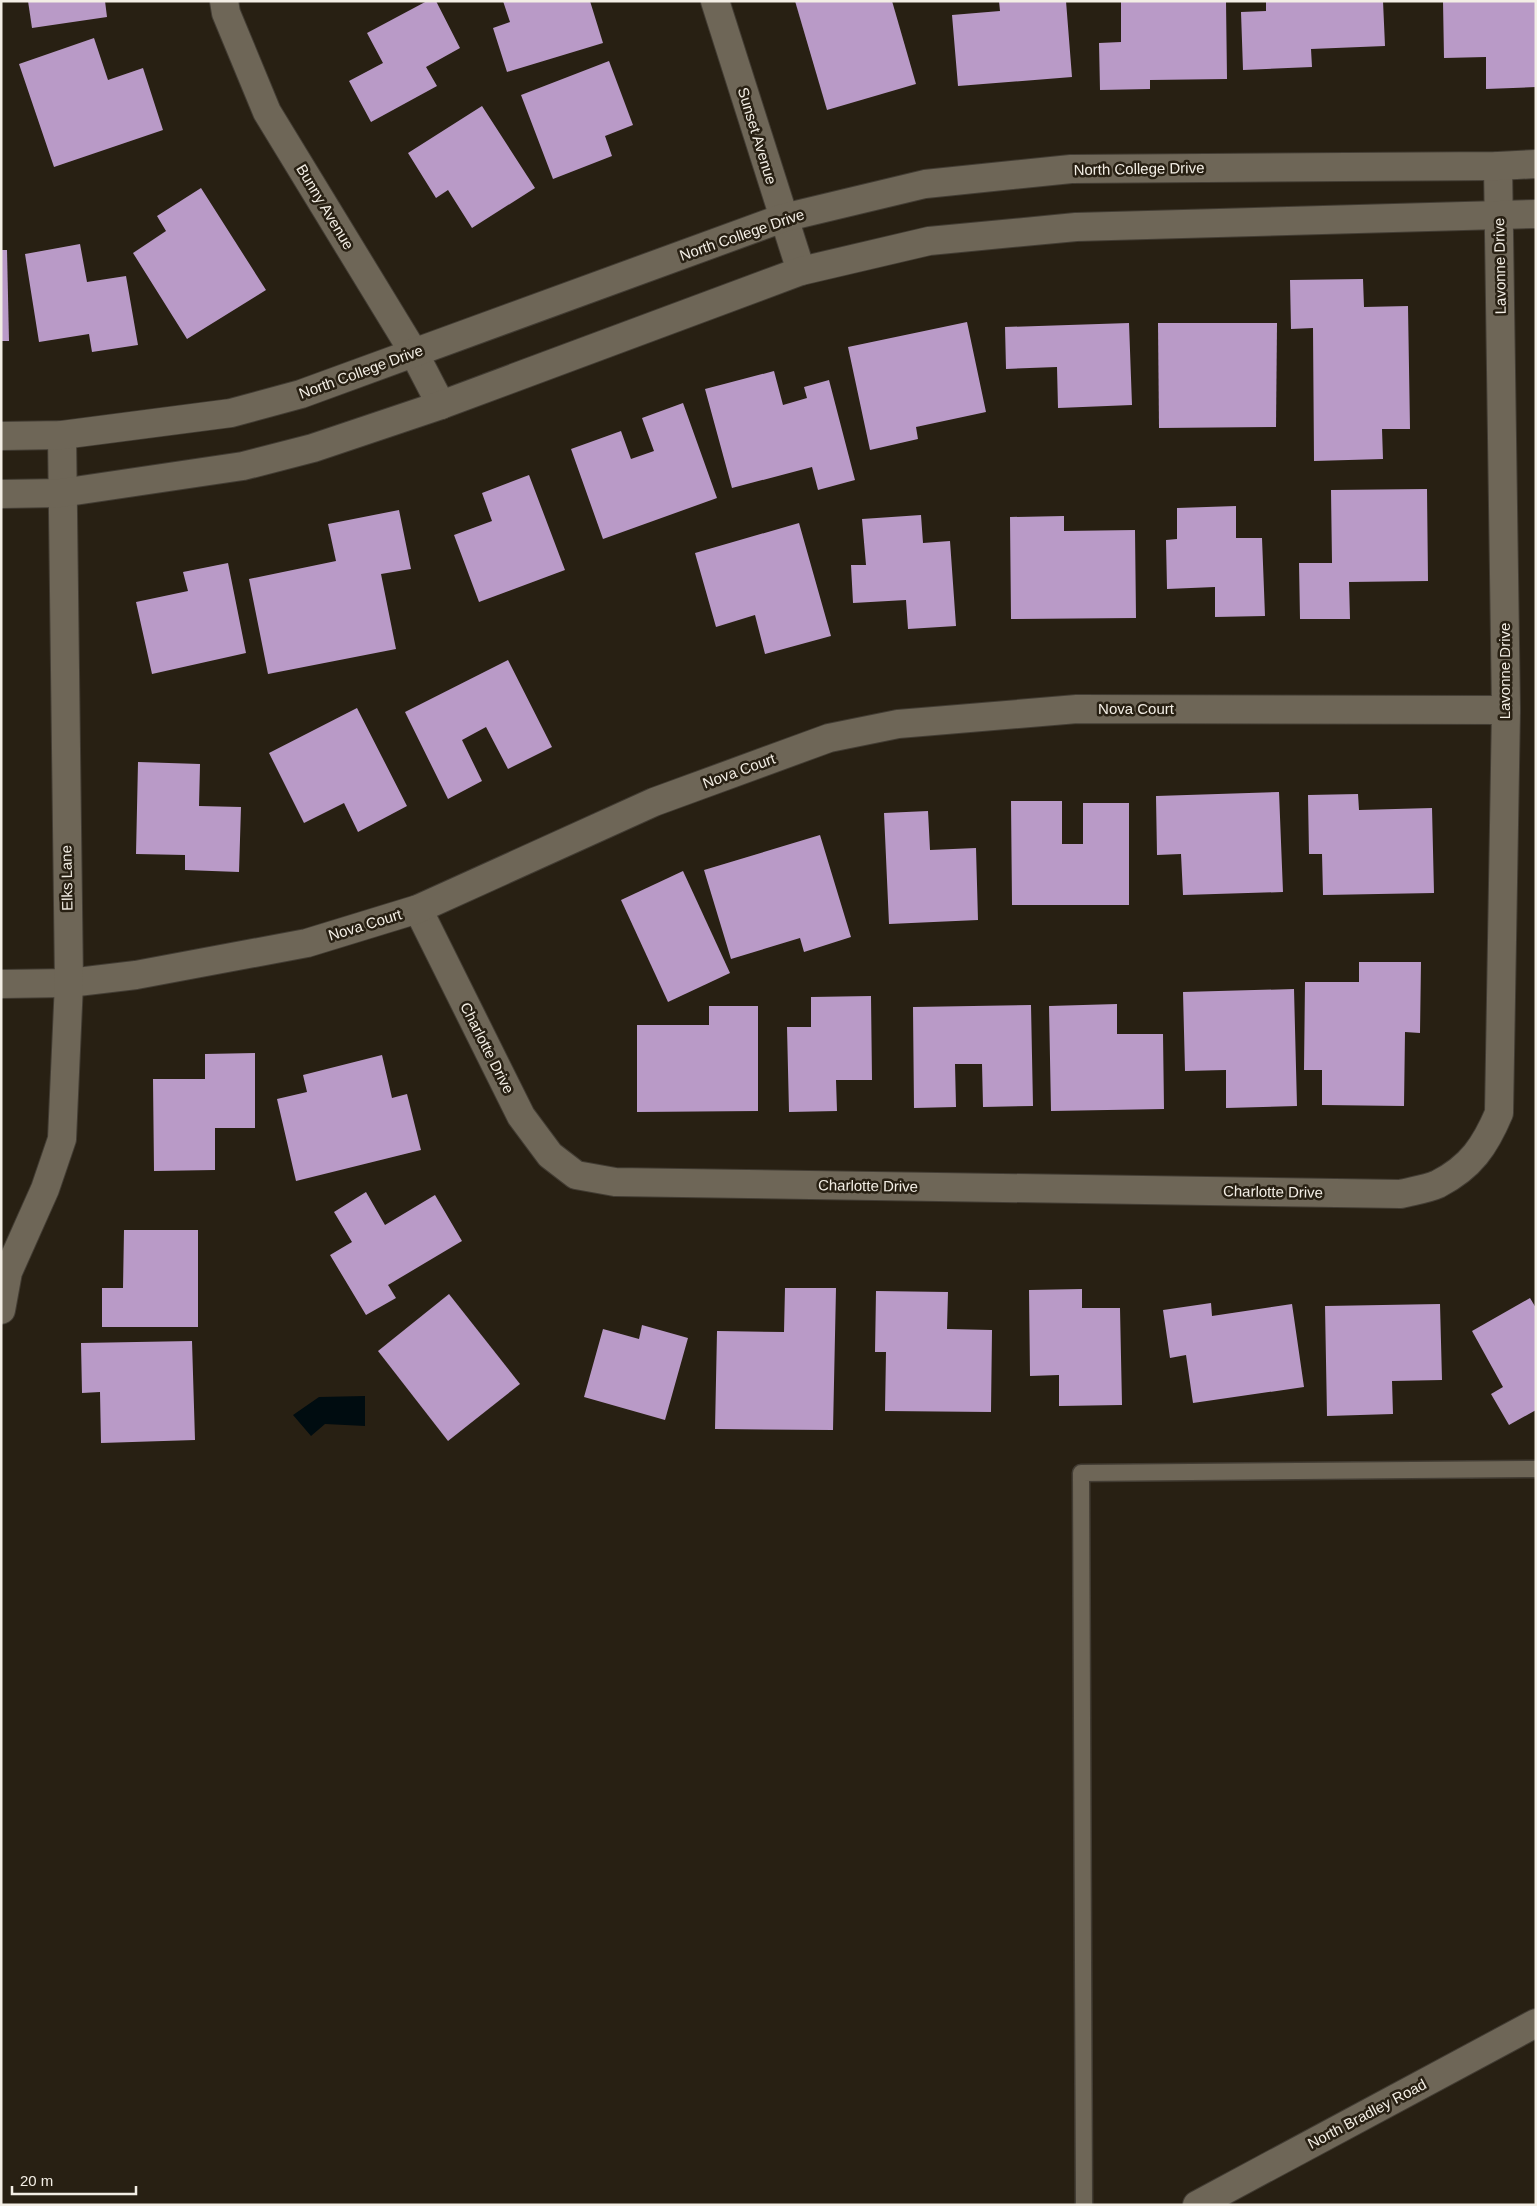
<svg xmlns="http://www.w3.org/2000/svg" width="1537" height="2206" viewBox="0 0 1537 2206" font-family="Arial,sans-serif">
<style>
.water{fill:#000c10}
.building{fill:#b99ac7}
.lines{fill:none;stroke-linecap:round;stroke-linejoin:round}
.service-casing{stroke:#423c33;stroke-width:19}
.minor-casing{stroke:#423c33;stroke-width:30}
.tertiary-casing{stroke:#423c33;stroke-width:30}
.service{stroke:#6e6657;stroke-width:16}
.minor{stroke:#6e6657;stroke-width:28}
.tertiary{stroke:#6e6657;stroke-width:28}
.labels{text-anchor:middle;stroke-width:5;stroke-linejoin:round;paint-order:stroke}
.street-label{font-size:15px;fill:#f3eee5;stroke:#282013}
</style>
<rect width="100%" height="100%" fill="#282013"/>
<!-- water -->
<polygon class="water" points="365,1396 365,1426 325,1424 311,1436 293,1415 319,1397"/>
<!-- building -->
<g class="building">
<polygon points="28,1 105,1 107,17 32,28"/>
<polygon points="427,1 436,1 460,48 426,67 437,86 371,122 349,81 383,63 367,33"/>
<polygon points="503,1 590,1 603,43 507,72 493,28 510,22"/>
<polygon points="795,1 892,1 916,84 827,110"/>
<polygon points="999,1 1066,1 1072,77 958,86 952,15 1000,11"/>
<polygon points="1121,1 1226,1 1227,79 1150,80 1150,89 1100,90 1099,43 1121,42"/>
<polygon points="1266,1 1383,1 1385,46 1311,49 1312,67 1243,70 1241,12 1266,11"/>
<polygon points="1443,1 1536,1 1536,87 1486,89 1486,57 1444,58"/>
<polygon points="94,38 108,80 143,68 163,130 54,167 19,64"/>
<polygon points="609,61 633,125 605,136 612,156 553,179 521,95"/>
<polygon points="482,106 535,188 472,228 448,190 436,198 408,153"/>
<polygon points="201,188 266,290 187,339 133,253 166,231 157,216"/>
<polygon points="80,244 87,282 126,276 138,345 92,352 89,334 39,342 25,254"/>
<polygon points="1,250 7,250 9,341 1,341"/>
<polygon points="1363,279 1364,307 1408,306 1410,429 1382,429 1383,459 1314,461 1313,328 1291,329 1290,280"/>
<polygon points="967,322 986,412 916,427 918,439 870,450 848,347"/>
<polygon points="1129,323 1132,405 1058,408 1057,367 1006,369 1005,327"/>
<polygon points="1158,323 1277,323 1276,427 1159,428"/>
<polygon points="774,371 783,405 807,398 804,387 829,380 855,480 818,490 812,467 732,488 705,389"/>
<polygon points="683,403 717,498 603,539 571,449 621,431 631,459 654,451 642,418"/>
<polygon points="529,475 565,570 479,602 454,535 492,521 482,493"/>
<polygon points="1427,489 1428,581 1349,582 1350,619 1300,619 1299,563 1332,563 1331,490"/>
<polygon points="1236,506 1236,538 1262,538 1265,616 1215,617 1215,587 1167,589 1166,540 1177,539 1177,508"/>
<polygon points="399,510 411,569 381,574 396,649 268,674 249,579 336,561 328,524"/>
<polygon points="921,515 923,543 950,541 956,626 908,629 906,600 853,603 851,565 866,565 862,519"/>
<polygon points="1064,516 1064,531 1135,530 1136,618 1011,619 1010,517"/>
<polygon points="799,523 831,636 765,654 755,615 716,627 695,553"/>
<polygon points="228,563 246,653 152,674 136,602 188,591 183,572"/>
<polygon points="508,660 552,747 508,769 486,727 462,740 482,781 448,799 405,712"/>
<polygon points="357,708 407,806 358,832 344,803 304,823 269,753"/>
<polygon points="138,762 200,764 199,806 241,807 239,872 185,870 185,855 136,854"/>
<polygon points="1279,792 1283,892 1183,895 1181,854 1157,855 1156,796"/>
<polygon points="1358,794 1359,810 1432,808 1434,893 1323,895 1322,854 1309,854 1308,795"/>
<polygon points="1011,801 1062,801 1062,844 1083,844 1083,803 1129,803 1129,905 1012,905"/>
<polygon points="928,811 930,850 976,848 978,920 889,924 884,813"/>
<polygon points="820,835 851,937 804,952 800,938 731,959 704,870"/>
<polygon points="683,871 730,973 668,1002 621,900"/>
<polygon points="1359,962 1421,962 1420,1033 1405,1032 1404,1106 1322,1105 1322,1070 1304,1070 1305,982 1359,982"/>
<polygon points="1294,989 1297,1106 1226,1108 1226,1070 1185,1071 1183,992"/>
<polygon points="871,996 872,1080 836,1080 837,1111 789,1112 787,1027 811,1027 811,997"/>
<polygon points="1117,1004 1117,1034 1163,1034 1164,1109 1051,1111 1049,1006"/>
<polygon points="1031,1005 1033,1106 983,1107 982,1064 955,1064 956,1107 914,1108 913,1007"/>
<polygon points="709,1006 758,1006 758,1111 637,1112 637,1025 709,1025"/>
<polygon points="255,1053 255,1128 215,1128 215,1170 154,1171 153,1079 205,1079 205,1054"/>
<polygon points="382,1055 392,1098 407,1094 421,1150 296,1181 277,1099 307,1092 303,1075"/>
<polygon points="366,1192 385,1225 435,1195 462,1241 388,1285 396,1298 366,1315 330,1255 352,1242 334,1212"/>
<polygon points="124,1230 198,1230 198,1327 102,1327 102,1288 123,1288"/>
<polygon points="785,1288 836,1288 833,1430 715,1429 717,1331 784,1332"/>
<polygon points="1082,1289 1082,1308 1120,1308 1122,1405 1059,1406 1059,1375 1030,1376 1029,1290"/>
<polygon points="876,1291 948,1292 947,1329 992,1330 991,1412 885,1411 886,1352 875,1352"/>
<polygon points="449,1294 520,1384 448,1441 378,1351"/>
<polygon points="1530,1298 1536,1308 1536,1410 1509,1425 1491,1394 1503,1387 1472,1331"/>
<polygon points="1211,1303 1212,1316 1292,1304 1304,1387 1193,1403 1186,1355 1170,1358 1163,1310"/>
<polygon points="1440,1304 1442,1380 1392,1381 1393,1414 1327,1416 1325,1306"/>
<polygon points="642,1325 688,1338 665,1420 584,1397 603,1329 639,1339"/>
<polygon points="192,1341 195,1440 101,1443 100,1392 82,1393 81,1343"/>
</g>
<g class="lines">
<!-- service casing -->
<g class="service-casing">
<polyline id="service" points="1084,2205 1081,1473 1536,1469"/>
</g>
<!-- minor casing -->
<g class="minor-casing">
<g id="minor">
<polyline points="224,1 226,13 267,112 414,353 441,405"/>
<polyline points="715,1 801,271"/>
<path d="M418,909L521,1116L550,1155L576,1175L615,1182L1401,1194C1412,1191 1427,1189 1438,1184C1471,1167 1485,1146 1499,1113L1506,710L1498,166"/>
<polyline points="1,984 69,983 136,975 307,943 418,909 654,802 829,738 898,724 1077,709 1506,710"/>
<polyline points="1,1310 8,1272 45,1189 62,1139 69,983 62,435"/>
<polyline points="1197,2205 1536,2023"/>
</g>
</g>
<!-- tertiary casing -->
<g class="tertiary-casing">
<g id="tertiary">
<polyline points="1,436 62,435 231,413 301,394 783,218 925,184 1071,169 1498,166 1536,164"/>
<polyline points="1,494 61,493 243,466 313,448 441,405 801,271 929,241 1076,227 1536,214"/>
</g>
</g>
<!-- service -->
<use href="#service" class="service"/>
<!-- minor -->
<use href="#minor" class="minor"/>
<!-- tertiary -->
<use href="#tertiary" class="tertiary"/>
</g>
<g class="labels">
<!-- street labels -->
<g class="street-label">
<text transform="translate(757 136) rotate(73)" y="5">Sunset Avenue</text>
<text transform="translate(1139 169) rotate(-1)" y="5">North College Drive</text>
<text transform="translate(325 207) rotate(59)" y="5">Bunny Avenue</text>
<text transform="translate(742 235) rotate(-19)" y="5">North College Drive</text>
<text transform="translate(1500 266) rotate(-91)" y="5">Lavonne Drive</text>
<text transform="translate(361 372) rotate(-20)" y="5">North College Drive</text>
<text transform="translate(1505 671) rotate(-90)" y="5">Lavonne Drive</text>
<text x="1136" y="714">Nova Court</text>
<text transform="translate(739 771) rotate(-20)" y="5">Nova Court</text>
<text transform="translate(67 878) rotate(-91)" y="5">Elks Lane</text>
<text transform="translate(365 925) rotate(-17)" y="5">Nova Court</text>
<text transform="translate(487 1048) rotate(63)" y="5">Charlotte Drive</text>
<text transform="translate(868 1186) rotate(1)" y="5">Charlotte Drive</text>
<text transform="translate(1273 1192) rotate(1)" y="5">Charlotte Drive</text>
<text transform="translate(1367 2114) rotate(-28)" y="5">North Bradley Road</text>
</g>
</g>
<!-- border -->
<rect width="1537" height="2206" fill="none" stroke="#f3eee5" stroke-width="5"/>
<!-- scale -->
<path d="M12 2186v8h124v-8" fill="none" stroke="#f3eee5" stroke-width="2.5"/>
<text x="20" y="2186" font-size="15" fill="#f3eee5" stroke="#282013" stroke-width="4" paint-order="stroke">20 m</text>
</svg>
